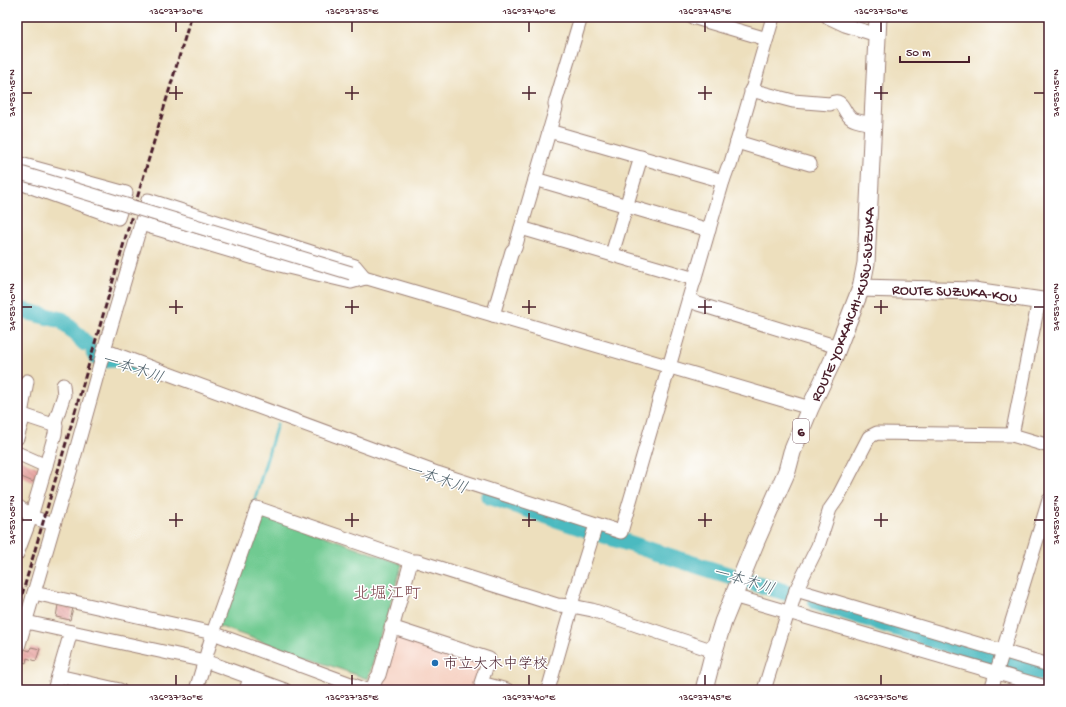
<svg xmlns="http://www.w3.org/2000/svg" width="1066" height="707" viewBox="0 0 1066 707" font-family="'Gochi Hand','Klee One',sans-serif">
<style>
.built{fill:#f6d2c3}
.garden{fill:#6fca91;stroke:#5c745e}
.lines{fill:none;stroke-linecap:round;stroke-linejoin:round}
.stream{stroke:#4bbac0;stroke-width:3}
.river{stroke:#4bbac0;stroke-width:17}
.building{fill:url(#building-back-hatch)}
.minor-casing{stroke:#9c7f74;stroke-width:15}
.major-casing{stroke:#9c7f74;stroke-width:19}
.minor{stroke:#fff;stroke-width:13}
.major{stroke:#fff;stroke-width:17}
.rail{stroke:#4a1f2b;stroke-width:3;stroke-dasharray:6 3;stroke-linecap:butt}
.minor-bridge-casing{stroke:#9c7f74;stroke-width:15;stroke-linecap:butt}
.minor-bridge{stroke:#fff;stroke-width:13}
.ticks{fill:none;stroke:#4a1f2b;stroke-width:1.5}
.poi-dot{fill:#1f6fb2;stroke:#fff;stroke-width:1.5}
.labels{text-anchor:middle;stroke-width:3;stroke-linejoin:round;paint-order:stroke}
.shield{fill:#fff;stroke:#80626b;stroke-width:1}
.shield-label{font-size:14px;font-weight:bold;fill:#4a1f2b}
.street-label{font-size:15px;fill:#4a1f2b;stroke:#fff}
.poi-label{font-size:15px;fill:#4a1f2b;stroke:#fff;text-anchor:start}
.water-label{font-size:16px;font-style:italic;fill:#4a5d67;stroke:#fff}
.quarter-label{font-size:17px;fill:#814b52;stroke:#fff}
.neatline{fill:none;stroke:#4a1f2b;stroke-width:1.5}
.ticks-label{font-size:10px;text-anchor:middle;fill:#4a1f2b}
</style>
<defs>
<pattern id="building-back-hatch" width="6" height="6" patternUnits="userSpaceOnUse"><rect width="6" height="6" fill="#e79e9a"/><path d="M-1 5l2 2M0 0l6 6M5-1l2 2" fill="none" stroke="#bd807e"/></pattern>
</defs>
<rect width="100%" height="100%" fill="#fff"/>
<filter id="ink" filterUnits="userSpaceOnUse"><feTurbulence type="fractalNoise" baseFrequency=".025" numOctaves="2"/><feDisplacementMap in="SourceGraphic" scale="8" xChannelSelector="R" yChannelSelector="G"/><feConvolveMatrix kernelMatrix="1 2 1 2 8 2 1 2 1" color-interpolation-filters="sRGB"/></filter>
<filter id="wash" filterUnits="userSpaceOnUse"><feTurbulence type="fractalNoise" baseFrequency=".012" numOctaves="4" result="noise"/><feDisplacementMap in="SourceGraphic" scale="16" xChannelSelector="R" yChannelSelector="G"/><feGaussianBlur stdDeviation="0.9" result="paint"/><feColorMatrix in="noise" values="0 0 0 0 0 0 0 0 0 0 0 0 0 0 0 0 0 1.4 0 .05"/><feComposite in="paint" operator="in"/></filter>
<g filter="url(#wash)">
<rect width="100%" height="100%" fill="#eddfbd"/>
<!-- built -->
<polygon class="built" points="393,634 483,661 479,684 497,690 375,690"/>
<!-- garden -->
<polygon class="garden" points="258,512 402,564 368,679 218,626"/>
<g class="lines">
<!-- stream -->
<polyline class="stream" points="252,506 255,499 277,424"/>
<!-- river -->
<g class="river">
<polyline points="17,310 20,310 62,320 85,343"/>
<polyline points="94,353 102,360 118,359 134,365"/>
<path d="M489,496C587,530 685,563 785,592"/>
<polyline points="816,602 992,659 1049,675"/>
</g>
</g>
<g id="blocks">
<!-- building -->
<g class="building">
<polygon points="17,458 40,468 33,482 17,475"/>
<polygon points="58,605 73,608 70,620 56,617"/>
<polygon points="31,647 40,649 36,661 27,658 26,663 20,661 24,649 30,651"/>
<polygon points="17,684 26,686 25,690 17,690"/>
</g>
</g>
</g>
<g filter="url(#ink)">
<use href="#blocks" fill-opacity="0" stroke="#9c7f74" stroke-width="1"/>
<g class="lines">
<!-- minor casing -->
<g class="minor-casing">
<g id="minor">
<polyline points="692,17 760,37 767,38"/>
<polyline points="828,17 845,25 877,35"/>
<path d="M751,90L793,101L830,104C843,96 843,113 851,118C857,122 866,122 872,124"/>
<polyline points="549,131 723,181"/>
<polyline points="737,142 810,164"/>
<polyline points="17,163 126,193 118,218 17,182"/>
<polyline points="535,179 709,230"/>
<polyline points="141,224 271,263 351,282 365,278"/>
<polyline points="521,228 695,279"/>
<polyline points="612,254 641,157"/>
<polyline points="357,275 810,408"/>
<polyline points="689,299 698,304 838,347"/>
<polyline points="493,315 512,251 515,248 556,108 555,104 581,17"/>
<polyline points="104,350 437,473 621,532 723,181 728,167 730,166 773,17"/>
<polyline points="17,413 56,426 55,434 31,517 17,554"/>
<polyline points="21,414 27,381"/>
<polyline points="54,425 64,395 63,385"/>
<polyline points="1012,435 1039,300"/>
<polyline points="17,438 24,415"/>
<polyline points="17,453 46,466"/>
<polyline points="17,506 26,512 31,517 54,524"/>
<polyline points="796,590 1049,665"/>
<polyline points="34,593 213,633 367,690"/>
<polyline points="733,596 1049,688"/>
<polyline points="789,613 796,590 818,546 830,509 837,499 869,437 877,433 1012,435 1049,446"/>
<polyline points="26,622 205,661 285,690"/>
<polyline points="391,627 489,659 481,683 507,690"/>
<polyline points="17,651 54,524 72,465 104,350 148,200 355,266 365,278"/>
<polyline points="58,676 120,690"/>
<polyline points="54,690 71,632"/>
<polyline points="196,690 213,633 257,508 411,561 417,561 557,605 572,606 592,610 714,651"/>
<polyline points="246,690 250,678"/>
<polyline points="372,690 376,679 379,675 411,561"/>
<polyline points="548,690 572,606 573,598 596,525"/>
<polyline points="764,690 788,612"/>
<polyline points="991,690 1049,500"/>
</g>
</g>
<!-- major casing -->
<g class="major-casing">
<g id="major">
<path id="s1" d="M861,288L974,291L1049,302"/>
<path id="s2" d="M704,690L714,651L723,622L756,541L787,471L792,452L810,408L832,362L861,288L866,263L878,17"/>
</g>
</g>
<!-- minor -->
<use href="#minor" class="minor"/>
<!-- major -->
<use href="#major" class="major"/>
<!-- rail -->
<polyline class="rail" points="17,612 130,222 191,17"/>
<!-- minor-bridge casing -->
<g class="minor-bridge-casing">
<polyline id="minor-bridge" points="17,172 351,273"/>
</g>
<!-- minor-bridge -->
<use href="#minor-bridge" class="minor-bridge"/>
</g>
</g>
<!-- ticks -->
<path class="ticks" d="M176,22V32M352,22V32M529,22V32M705,22V32M881,22V32M176,86V100M352,86V100M529,86V100M705,86V100M881,86V100M22,93H32M169,93H183M345,93H359M522,93H536M698,93H712M874,93H888M1034,93H1044M176,300V314M352,300V314M529,300V314M705,300V314M881,300V314M22,307H32M169,307H183M345,307H359M522,307H536M698,307H712M874,307H888M1034,307H1044M176,513V527M352,513V527M529,513V527M705,513V527M881,513V527M22,520H32M169,520H183M345,520H359M522,520H536M698,520H712M874,520H888M1034,520H1044M176,675V685M352,675V685M529,675V685M705,675V685M881,675V685"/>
<!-- markers -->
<circle class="poi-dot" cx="435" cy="663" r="4"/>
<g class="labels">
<!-- shield labels -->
<rect class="shield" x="793" y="419" width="16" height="24" rx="3"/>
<g class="shield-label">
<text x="801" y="436">6</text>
</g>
<!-- street labels -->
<g class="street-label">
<text dy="5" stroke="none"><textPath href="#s1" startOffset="94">ROUTE SUZUKA-KOU</textPath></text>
<text dy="5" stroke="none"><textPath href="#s2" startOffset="412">ROUTE YOKKAICHI-KUSU-SUZUKA</textPath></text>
</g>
<!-- poi labels -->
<g class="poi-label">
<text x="443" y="668">市立大木中学校</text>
</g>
<!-- water labels -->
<g class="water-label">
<text transform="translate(133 367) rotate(18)" y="6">一本木川</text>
<text transform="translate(437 477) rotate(19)" y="6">一本木川</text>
<text transform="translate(744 579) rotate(17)" y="6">一本木川</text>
</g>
<!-- quarter labels -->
<g class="quarter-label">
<text x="387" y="598">北堀江町</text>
</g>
</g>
<!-- margin -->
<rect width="1066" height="707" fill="none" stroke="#fff" stroke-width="44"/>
<!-- scale -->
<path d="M900 56v6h69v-6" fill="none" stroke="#4a1f2b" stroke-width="2"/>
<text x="906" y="56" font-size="12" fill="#4a1f2b" stroke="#ffffff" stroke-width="3" paint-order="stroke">50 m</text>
<rect x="22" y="22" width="1022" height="663" class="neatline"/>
<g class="ticks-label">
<text x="176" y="14">136°37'30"E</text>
<text x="352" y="14">136°37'35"E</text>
<text x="529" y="14">136°37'40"E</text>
<text x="705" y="14">136°37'45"E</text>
<text x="881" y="14">136°37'50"E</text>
<text transform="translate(11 93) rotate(-90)" y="4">34°53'15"N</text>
<text transform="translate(1055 93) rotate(-90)" y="4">34°53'15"N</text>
<text transform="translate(11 307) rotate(-90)" y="4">34°53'10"N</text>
<text transform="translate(1055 307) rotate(-90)" y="4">34°53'10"N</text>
<text transform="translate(11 520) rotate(-90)" y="4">34°53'05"N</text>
<text transform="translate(1055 520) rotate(-90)" y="4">34°53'05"N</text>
<text x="176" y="700">136°37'30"E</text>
<text x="352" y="700">136°37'35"E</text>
<text x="529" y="700">136°37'40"E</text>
<text x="705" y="700">136°37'45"E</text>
<text x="881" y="700">136°37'50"E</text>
</g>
</svg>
